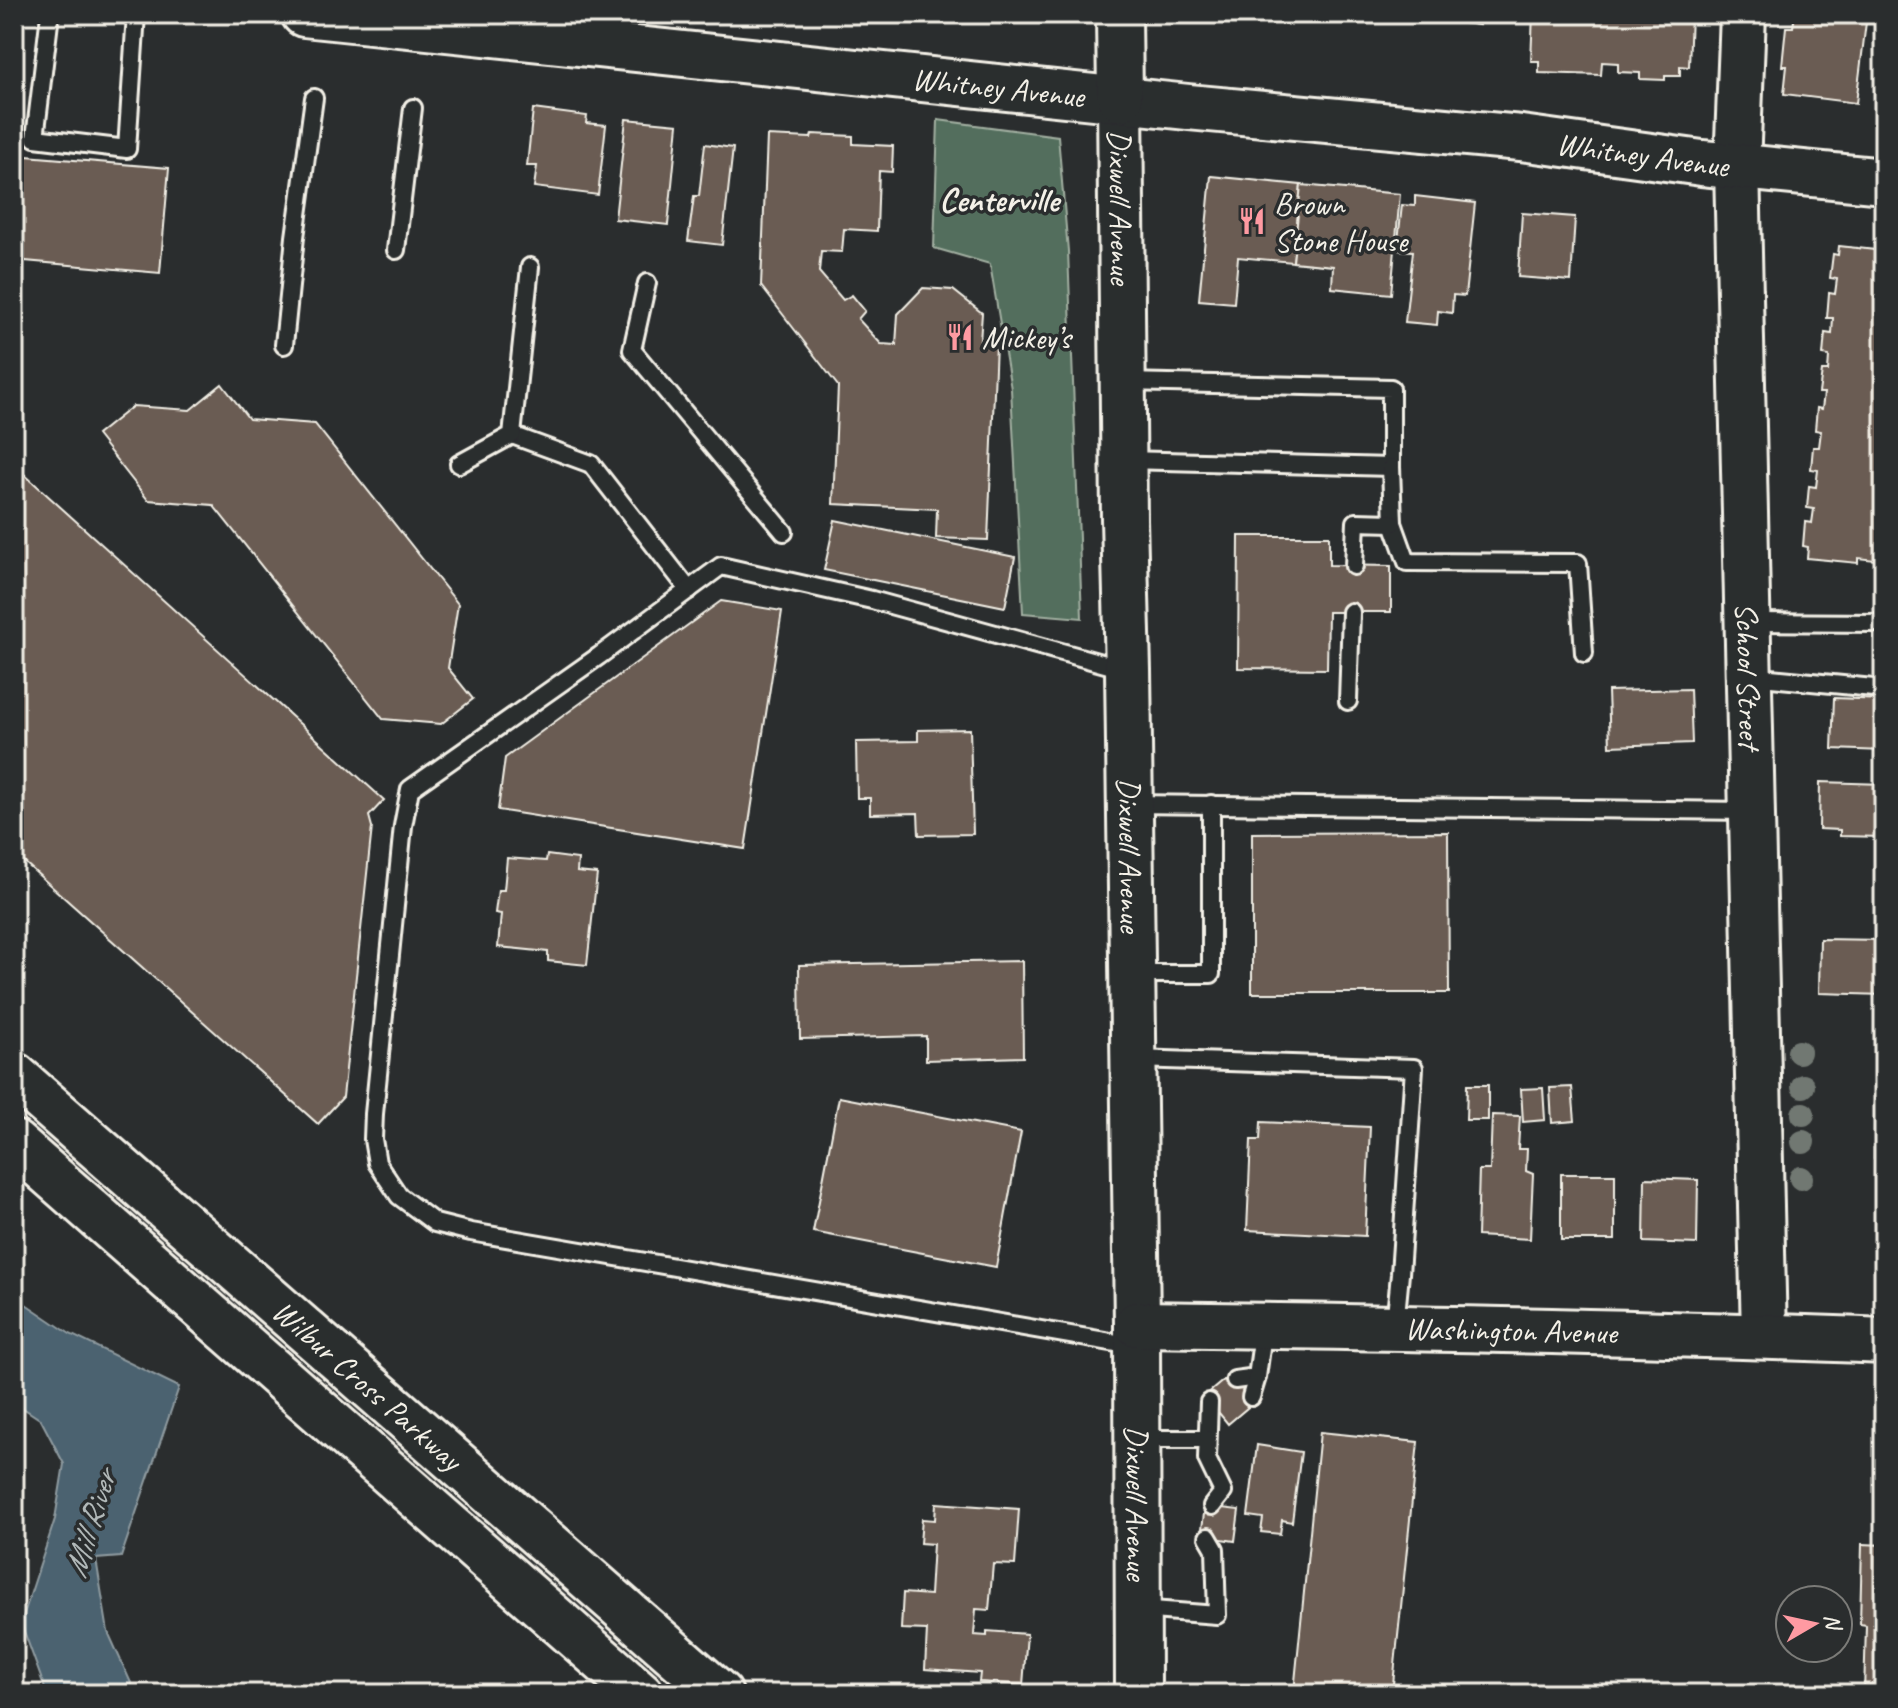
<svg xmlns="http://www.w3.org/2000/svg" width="1898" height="1708" viewBox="0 0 1898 1708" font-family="Caveat,sans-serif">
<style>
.green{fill:#526e5d;stroke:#a3b0a2;stroke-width:2}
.water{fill:#4c6270;stroke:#8f9ba0;stroke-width:2}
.building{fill:#6b5c52;stroke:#f4f1e8;stroke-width:2}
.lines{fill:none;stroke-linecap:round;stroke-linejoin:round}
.lane-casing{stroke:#f4f1e8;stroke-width:22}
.secondary-casing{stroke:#f4f1e8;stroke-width:50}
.primary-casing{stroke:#f4f1e8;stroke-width:50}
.highway-casing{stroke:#f4f1e8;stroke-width:50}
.lane{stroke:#2a2d2e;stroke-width:16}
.secondary{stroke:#2a2d2e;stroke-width:44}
.primary{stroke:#2a2d2e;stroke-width:44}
.highway{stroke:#2a2d2e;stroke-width:44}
.tree{fill:#717872}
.labels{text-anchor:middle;stroke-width:7;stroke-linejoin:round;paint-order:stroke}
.street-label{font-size:32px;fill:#f4f1e8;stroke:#2a2d2e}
.poi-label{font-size:32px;fill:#f4f1e8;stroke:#2a2d2e;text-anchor:start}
.neighbourhood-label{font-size:34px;font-weight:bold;fill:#f4f1e8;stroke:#2a2d2e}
.water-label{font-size:34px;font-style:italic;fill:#b1b8b8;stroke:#2a2d2e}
</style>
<rect width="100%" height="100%" fill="#2a2d2e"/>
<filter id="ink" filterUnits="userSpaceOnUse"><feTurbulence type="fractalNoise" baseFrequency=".0125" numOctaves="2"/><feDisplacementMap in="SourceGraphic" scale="16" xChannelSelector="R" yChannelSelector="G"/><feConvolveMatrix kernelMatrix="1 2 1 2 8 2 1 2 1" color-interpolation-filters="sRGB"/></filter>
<g filter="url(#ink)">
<!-- green -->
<polygon class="green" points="938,120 1058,136 1068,251 1082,618 1023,613 1011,389 990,264 934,248"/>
<!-- water -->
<polygon class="water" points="14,1296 70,1334 179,1387 121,1557 96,1559 108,1632 136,1694 47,1694 21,1623 55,1519 64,1464 41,1420 14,1402"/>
<!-- building -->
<g class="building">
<polygon points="1395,14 1480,14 1479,25"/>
<polygon points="1533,14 1691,14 1689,67 1680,66 1680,76 1665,76 1665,80 1640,79 1640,73 1618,72 1618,63 1602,62 1601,75 1539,73 1539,61 1531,61"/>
<polygon points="1795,14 1867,14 1856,103 1784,94 1787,66 1782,66 1786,27 1793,27"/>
<polygon points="1881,26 1884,26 1884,101 1877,101"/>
<polygon points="533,109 587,116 586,123 606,125 598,195 534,187 537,166 527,166"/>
<polygon points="626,119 678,124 668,225 615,219"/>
<polygon points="812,134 853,136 853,144 893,146 892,172 879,171 877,231 844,229 842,252 821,251 819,272 843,300 852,295 865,311 858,319 881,344 896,345 898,314 923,288 953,290 982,313 980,342 996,343 988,540 936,538 937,509 833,504 838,386 761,286 767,136 811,138"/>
<polygon points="705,144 733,148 722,245 688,241 694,196 699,196"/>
<polygon points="14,155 169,168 160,273 14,260"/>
<polygon points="1211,176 1301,185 1293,262 1238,257 1234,303 1199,300"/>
<polygon points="1301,185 1400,194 1391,294 1332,288 1333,266 1293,262"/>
<polygon points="1415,196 1475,203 1465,296 1453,295 1452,313 1438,311 1437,325 1405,322 1413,251 1397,250 1402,205 1415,206"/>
<polygon points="1522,213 1575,217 1571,281 1518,277"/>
<polygon points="1839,246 1884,251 1884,561 1858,558 1858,563 1807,558 1808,547 1803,546 1805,522 1812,523 1814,509 1807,508 1809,486 1816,487 1818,470 1811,469 1813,447 1819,447 1821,431 1815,430 1817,408 1822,409 1824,393 1819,393 1822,371 1828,371 1829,356 1823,355 1825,333 1832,334 1833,318 1827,318 1829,293 1835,294 1837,279 1830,278 1833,254 1838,255"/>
<polygon points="222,384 249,419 315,424 458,604 448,668 473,699 441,724 383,719 213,505 148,500 97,435 133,406 190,410"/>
<polygon points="14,465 384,800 369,816 372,827 343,1097 318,1124 14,853"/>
<polygon points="835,520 1015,557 1005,607 824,570"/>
<polygon points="1239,536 1329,536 1329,565 1391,566 1391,612 1328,612 1327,669 1238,668"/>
<polygon points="721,601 782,611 745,849 498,810 505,758"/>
<polygon points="1690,689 1692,743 1610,746 1608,691"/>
<polygon points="1834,698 1884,700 1884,751 1832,749"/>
<polygon points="970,729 973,834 919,835 918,813 870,814 870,798 857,798 856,742 918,741 918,730"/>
<polygon points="1820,782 1884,784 1884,837 1840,836 1840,830 1819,829"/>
<polygon points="1448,832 1449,993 1252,993 1252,833"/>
<polygon points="547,855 578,859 577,872 597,874 587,965 548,961 548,952 498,947 501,914 495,913 498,890 504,890 507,858 546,861"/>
<polygon points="1820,939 1883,940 1884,995 1819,993"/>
<polygon points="1022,961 1023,1057 926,1060 926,1036 800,1039 799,965"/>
<polygon points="1877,1024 1884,1024 1884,1159 1874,1158"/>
<polygon points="1467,1085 1488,1085 1488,1120 1466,1120"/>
<polygon points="1572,1087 1575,1121 1552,1123 1550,1088"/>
<polygon points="1543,1088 1545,1120 1523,1122 1521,1089"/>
<polygon points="839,1097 1021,1132 996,1267 813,1232"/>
<polygon points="1492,1115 1520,1116 1518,1149 1527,1149 1526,1171 1533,1174 1530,1239 1477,1236 1479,1170 1490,1170"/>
<polygon points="1261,1122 1370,1127 1365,1236 1247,1230 1251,1140 1260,1140"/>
<rect x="1561" y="1174" width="54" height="66"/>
<polygon points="1645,1178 1698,1180 1697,1244 1644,1242"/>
<polygon points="1231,1374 1254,1402 1228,1424 1205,1396"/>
<polygon points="1320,1432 1418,1442 1392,1694 1319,1694 1294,1692"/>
<polygon points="1257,1445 1301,1452 1292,1522 1282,1520 1280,1534 1261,1532 1263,1518 1248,1516"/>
<polygon points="936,1503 1019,1509 1015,1565 993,1564 989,1610 976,1609 974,1635 987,1636 987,1631 1027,1634 1023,1685 979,1682 980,1673 925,1669 927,1630 901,1629 903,1593 930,1595 933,1544 920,1543 922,1519 935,1520"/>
<polygon points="1205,1506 1239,1510 1235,1541 1201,1536"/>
<polygon points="1862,1544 1884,1545 1884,1694 1864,1694 1866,1625 1860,1624"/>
</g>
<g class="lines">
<!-- lane casing -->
<g class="lane-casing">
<g id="lane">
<polyline points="50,14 35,138 127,149 136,14"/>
<polyline points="396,250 413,108"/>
<polyline points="647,283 632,350 784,532"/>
<polyline points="284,345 295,237 314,98"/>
<polyline points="1124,382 1391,388 1391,467 1125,460"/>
<polyline points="512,435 591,464 689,590"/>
<polyline points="459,464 512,435 530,267"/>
<polyline points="1391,467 1393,523 1407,562 1578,563 1584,653"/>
<polyline points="1354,566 1356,522 1393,523"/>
<polyline points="1750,622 1884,623"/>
<polyline points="1127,670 872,600 721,566 599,656 410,789 403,826 374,1114 373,1139 377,1163 399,1196 435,1223 471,1232 1134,1346"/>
<polyline points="1750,676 1884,689"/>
<polyline points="1348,701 1351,612"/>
<polyline points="1130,804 1750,811"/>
<polyline points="1134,974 1211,974 1211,804"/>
<polyline points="1135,1059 1414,1068 1400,1274 1395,1325"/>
<polyline points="1235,1380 1257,1377 1264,1326"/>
<polyline points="1251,1397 1257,1377"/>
<polyline points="1209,1402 1207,1459 1223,1492 1212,1506"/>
<polyline points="1137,1439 1207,1439"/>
<polyline points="1139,1609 1217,1615 1215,1549 1208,1537"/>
</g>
</g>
<!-- secondary casing -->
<g class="secondary-casing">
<g id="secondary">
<path id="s1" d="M1743,14L1737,166L1764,1336"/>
<path id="s2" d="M1120,99L1124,519L1128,670L1137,1324L1138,1694"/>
<path id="s3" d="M1137,1324C1386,1327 1635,1331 1884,1341"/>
</g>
</g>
<!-- primary casing -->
<g class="primary-casing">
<g id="primary">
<path id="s4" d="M304,14L1188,107L1521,138L1702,163L1884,181"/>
<polyline points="1119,14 1120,99"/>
</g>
</g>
<!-- highway casing -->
<g class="highway-casing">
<g id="highway">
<path id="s5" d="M14,1075L720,1694"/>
<polyline points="14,1143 641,1694"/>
</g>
</g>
<!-- lane -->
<use href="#lane" class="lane"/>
<!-- secondary -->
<use href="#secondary" class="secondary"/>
<!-- primary -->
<use href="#primary" class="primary"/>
<!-- highway -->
<use href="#highway" class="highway"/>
</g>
<!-- trees -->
<g class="tree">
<circle cx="1799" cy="1052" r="12"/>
<circle cx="1803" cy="1086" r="12"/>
<circle cx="1803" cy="1114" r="12"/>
<circle cx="1803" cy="1142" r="12"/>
<circle cx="1801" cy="1178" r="12"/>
</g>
</g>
<!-- icons -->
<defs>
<g id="restaurant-bare" transform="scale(2.16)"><path d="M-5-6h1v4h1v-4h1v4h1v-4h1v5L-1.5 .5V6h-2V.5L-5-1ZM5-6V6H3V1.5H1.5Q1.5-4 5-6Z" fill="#ff9aa2" stroke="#2a2d2e" stroke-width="2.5" paint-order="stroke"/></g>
</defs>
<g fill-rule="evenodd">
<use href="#restaurant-bare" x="1252" y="221"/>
<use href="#restaurant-bare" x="960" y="337"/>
</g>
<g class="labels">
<!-- street labels -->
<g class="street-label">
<text dy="11" stroke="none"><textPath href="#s4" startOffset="698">Whitney Avenue</textPath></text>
<text dy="11" stroke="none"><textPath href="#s4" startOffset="1346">Whitney Avenue</textPath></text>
<text dy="11" stroke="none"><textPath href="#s2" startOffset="108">Dixwell Avenue</textPath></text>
<text dy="11" stroke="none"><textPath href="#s1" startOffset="662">School Street</textPath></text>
<text dy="11" stroke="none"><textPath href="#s2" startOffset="756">Dixwell Avenue</textPath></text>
<text dy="11" stroke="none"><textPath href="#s3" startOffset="374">Washington Avenue</textPath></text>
<text dy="11" stroke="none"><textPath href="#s5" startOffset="470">Wilbur Cross Parkway</textPath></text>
<text dy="11" stroke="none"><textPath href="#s2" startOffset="1404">Dixwell Avenue</textPath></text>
</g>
<!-- poi labels -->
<g class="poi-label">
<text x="1274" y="214">Brown<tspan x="1274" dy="37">Stone House</tspan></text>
<text x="982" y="348">Mickey’s</text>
</g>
<!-- neighbourhood labels -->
<g class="neighbourhood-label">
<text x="999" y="211">Centerville</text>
</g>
<!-- water labels -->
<g class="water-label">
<text transform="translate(89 1524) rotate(-73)" y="12">Mill River</text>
</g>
</g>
<!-- margin -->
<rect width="1898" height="1708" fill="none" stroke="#2a2d2e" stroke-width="48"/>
<rect x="24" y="24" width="1850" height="1660" fill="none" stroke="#f4f1e8" stroke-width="3" filter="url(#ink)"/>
<!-- north arrow -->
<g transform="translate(1814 1624) rotate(81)"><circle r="38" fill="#2a2d2e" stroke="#7b7b78" stroke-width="2"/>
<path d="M0-6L14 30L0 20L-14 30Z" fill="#ff9aa2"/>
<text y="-12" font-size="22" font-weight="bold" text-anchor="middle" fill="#f4f1e8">N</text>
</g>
</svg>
